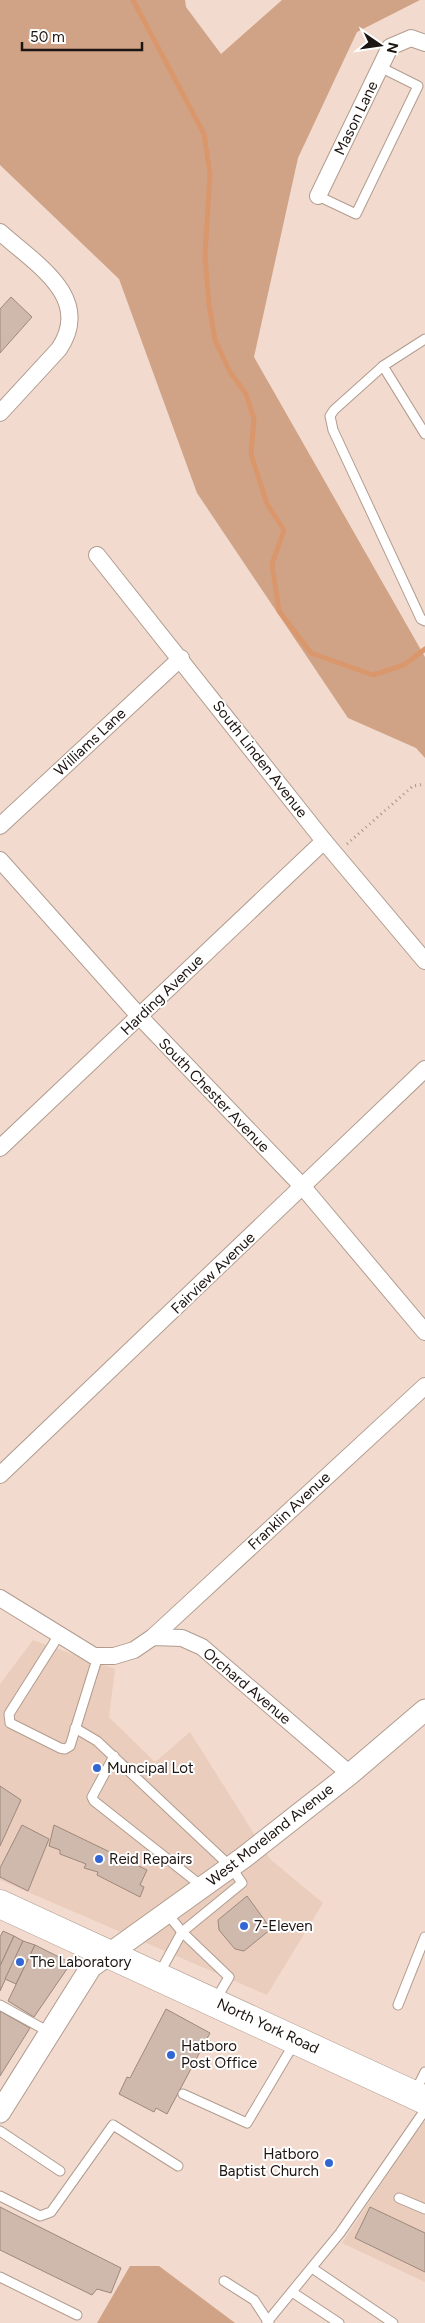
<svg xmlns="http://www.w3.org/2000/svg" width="425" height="2323" viewBox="0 0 425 2323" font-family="Figtree,sans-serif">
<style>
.built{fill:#eacdbc}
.green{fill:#d0a387}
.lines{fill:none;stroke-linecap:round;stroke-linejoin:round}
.stream{stroke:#da976c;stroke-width:5}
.building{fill:#cfb9ac;stroke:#9d887c}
.service-casing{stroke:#b19c8f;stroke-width:11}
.minor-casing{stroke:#b19c8f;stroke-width:18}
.tertiary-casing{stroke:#b19c8f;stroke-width:23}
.trunk-casing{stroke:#b19c8f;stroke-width:29}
.path{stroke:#a5948a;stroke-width:3;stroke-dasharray:1 4;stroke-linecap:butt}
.service{stroke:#fff;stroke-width:9}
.minor{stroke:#fff;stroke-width:16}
.tertiary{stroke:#fff;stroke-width:21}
.trunk{stroke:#fff;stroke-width:28}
.poi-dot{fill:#3366d5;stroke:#fff;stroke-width:2}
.labels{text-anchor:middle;stroke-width:4;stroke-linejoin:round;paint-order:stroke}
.street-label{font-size:15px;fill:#1d1511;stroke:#fff}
.poi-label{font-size:15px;fill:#1d1511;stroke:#fff;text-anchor:start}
</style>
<rect width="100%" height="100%" fill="#f2dbce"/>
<!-- built -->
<g class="built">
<polygon points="33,1640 115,1669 109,1717 155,1762 190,1732 270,1859 323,1903 267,1995 0,1880 0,1684"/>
<polygon points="423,2121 425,2122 425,2282 342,2243"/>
</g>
<!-- green -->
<g class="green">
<polygon points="0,0 185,0 186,7 221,54 282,0 420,0 357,32 298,158 254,357 425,657 425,758 416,748 348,718 197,493 119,279 0,165"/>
<polygon points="130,2266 159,2266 235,2323 97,2323"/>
</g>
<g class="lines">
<!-- stream -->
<polyline class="stream" points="133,0 204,134 210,174 205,256 209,305 215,340 230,372 246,394 254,419 251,454 267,504 284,530 272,564 279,611 311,653 373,675 404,665 425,649"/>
</g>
<!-- building -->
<g class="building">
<polygon points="11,297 32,317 0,353 0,309"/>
<polygon points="0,1786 21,1800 0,1846"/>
<polygon points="22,1825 49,1839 28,1891 0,1877 0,1868"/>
<polygon points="54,1825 147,1870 140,1885 144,1887 140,1897 97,1875 98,1872 84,1868 86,1864 60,1854 60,1850 49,1846"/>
<polygon points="247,1896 271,1929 244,1951 235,1949 219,1930 218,1920"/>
<polygon points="3,1931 14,1936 0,1966 0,1937"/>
<polygon points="14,1936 23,1941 0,1991 0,1966"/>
<polygon points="23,1941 35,1945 16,1984 5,1979"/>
<polygon points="35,1945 71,1963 34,2017 8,2001"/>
<polygon points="166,2009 210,2033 167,2114 156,2108 154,2112 119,2094 127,2077 130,2078"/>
<polygon points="0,2011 30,2028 0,2076"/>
<polygon points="0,2207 121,2268 111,2293 97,2289 92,2295 0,2250"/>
<polygon points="370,2207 425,2233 425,2272 355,2238"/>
</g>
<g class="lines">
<!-- service casing -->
<g class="service-casing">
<g id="service">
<polyline points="318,196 356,214 418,86 380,67"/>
<polyline points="425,339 383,366 334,410 330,416 333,430 421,619 425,621"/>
<polyline points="383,366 425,434"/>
<polyline points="59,1635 9,1714 10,1723 60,1748 65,1749 70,1746 98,1656"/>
<polyline points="75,1728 97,1741 231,1867 242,1883 182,1932 159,1974"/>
<polyline points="114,1756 92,1797 94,1801 203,1887"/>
<polyline points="167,1913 182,1932 229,1977 215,2001"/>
<polyline points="0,2005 49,2032"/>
<polyline points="398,2005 425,1937"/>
<polyline points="415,2092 425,2072"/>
<polyline points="183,2094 247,2123 295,2042"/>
<polyline points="0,2131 60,2171"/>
<polyline points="0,2196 40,2216 51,2212 113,2125 178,2166"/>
<polyline points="399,2198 425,2209"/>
<polyline points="312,2268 393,2323"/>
<polyline points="0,2277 77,2315"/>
<polyline points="224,2281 254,2300 269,2323"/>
<polyline points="292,2292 339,2323"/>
<polyline points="267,2322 340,2233 425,2110"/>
</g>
</g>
<!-- minor casing -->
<g class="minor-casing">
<g id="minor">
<polyline points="318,196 390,47 411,38 425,43"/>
<path d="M0,232C34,263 94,297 59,349L0,413"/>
<polyline points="97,555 324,841 425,961"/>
<polyline points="0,826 181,658"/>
<polyline points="0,860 140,1017 303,1187 425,1332"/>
<polyline points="0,1148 324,841"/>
<polyline points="0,1475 425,1069"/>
<polyline points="0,1598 94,1656 114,1656 134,1650 153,1637 182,1638 202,1647 350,1774"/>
<polyline points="153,1637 425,1386"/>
</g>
</g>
<!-- tertiary casing -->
<g class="tertiary-casing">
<polyline id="tertiary" points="0,2112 91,1967 243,1858 350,1774 425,1710"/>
</g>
<!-- trunk casing -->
<g class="trunk-casing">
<polyline id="trunk" points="0,1904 425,2100"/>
</g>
<!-- path -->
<polyline class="path" points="347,844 413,786 425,784"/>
<!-- service -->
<use href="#service" class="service"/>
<!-- minor -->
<use href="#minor" class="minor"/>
<!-- tertiary -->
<use href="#tertiary" class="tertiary"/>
<!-- trunk -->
<use href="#trunk" class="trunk"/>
</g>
<!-- markers -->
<g class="poi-dot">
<circle cx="97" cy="1768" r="5"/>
<circle cx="99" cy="1859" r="5"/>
<circle cx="244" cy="1926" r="5"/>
<circle cx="20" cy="1962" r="5"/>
<circle cx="171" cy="2055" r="5"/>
<circle cx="329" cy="2163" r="5"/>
</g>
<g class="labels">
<!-- street labels -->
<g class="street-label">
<text transform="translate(356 118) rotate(-64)" y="5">Mason Lane</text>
<text transform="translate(90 742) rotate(-43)" y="5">Williams Lane</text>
<text transform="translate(260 759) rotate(52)" y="5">South Linden Avenue</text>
<text transform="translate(162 995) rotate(-44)" y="5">Harding Avenue</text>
<text transform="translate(214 1095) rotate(46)" y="5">South Chester Avenue</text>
<text transform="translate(213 1273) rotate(-44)" y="5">Fairview Avenue</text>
<text transform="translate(289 1511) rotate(-43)" y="5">Franklin Avenue</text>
<text transform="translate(247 1686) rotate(40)" y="5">Orchard Avenue</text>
<text transform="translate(270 1835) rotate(-38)" y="5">West Moreland Avenue</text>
<text transform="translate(268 2026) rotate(25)" y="5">North York Road</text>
</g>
<!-- poi labels -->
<g class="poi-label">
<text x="107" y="1773">Muncipal Lot</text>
<text x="109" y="1864">Reid Repairs</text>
<text x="254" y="1931">7-Eleven</text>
<text x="30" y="1967">The Laboratory</text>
<text x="181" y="2051">Hatboro<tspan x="181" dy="17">Post Office</tspan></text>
<text x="319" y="2159" text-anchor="end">Hatboro<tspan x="319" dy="17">Baptist Church</tspan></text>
</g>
</g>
<!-- north arrow -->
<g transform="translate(380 45) rotate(103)" stroke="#ffffff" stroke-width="4" paint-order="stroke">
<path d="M0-4L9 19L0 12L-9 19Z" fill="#1d1511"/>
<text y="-8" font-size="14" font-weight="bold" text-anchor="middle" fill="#1d1511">N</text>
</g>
<!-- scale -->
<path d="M22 42v8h120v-8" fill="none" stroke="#1d1511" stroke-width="2.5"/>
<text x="30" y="42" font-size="15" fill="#1d1511" stroke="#ffffff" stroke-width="4" paint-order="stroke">50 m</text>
</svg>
